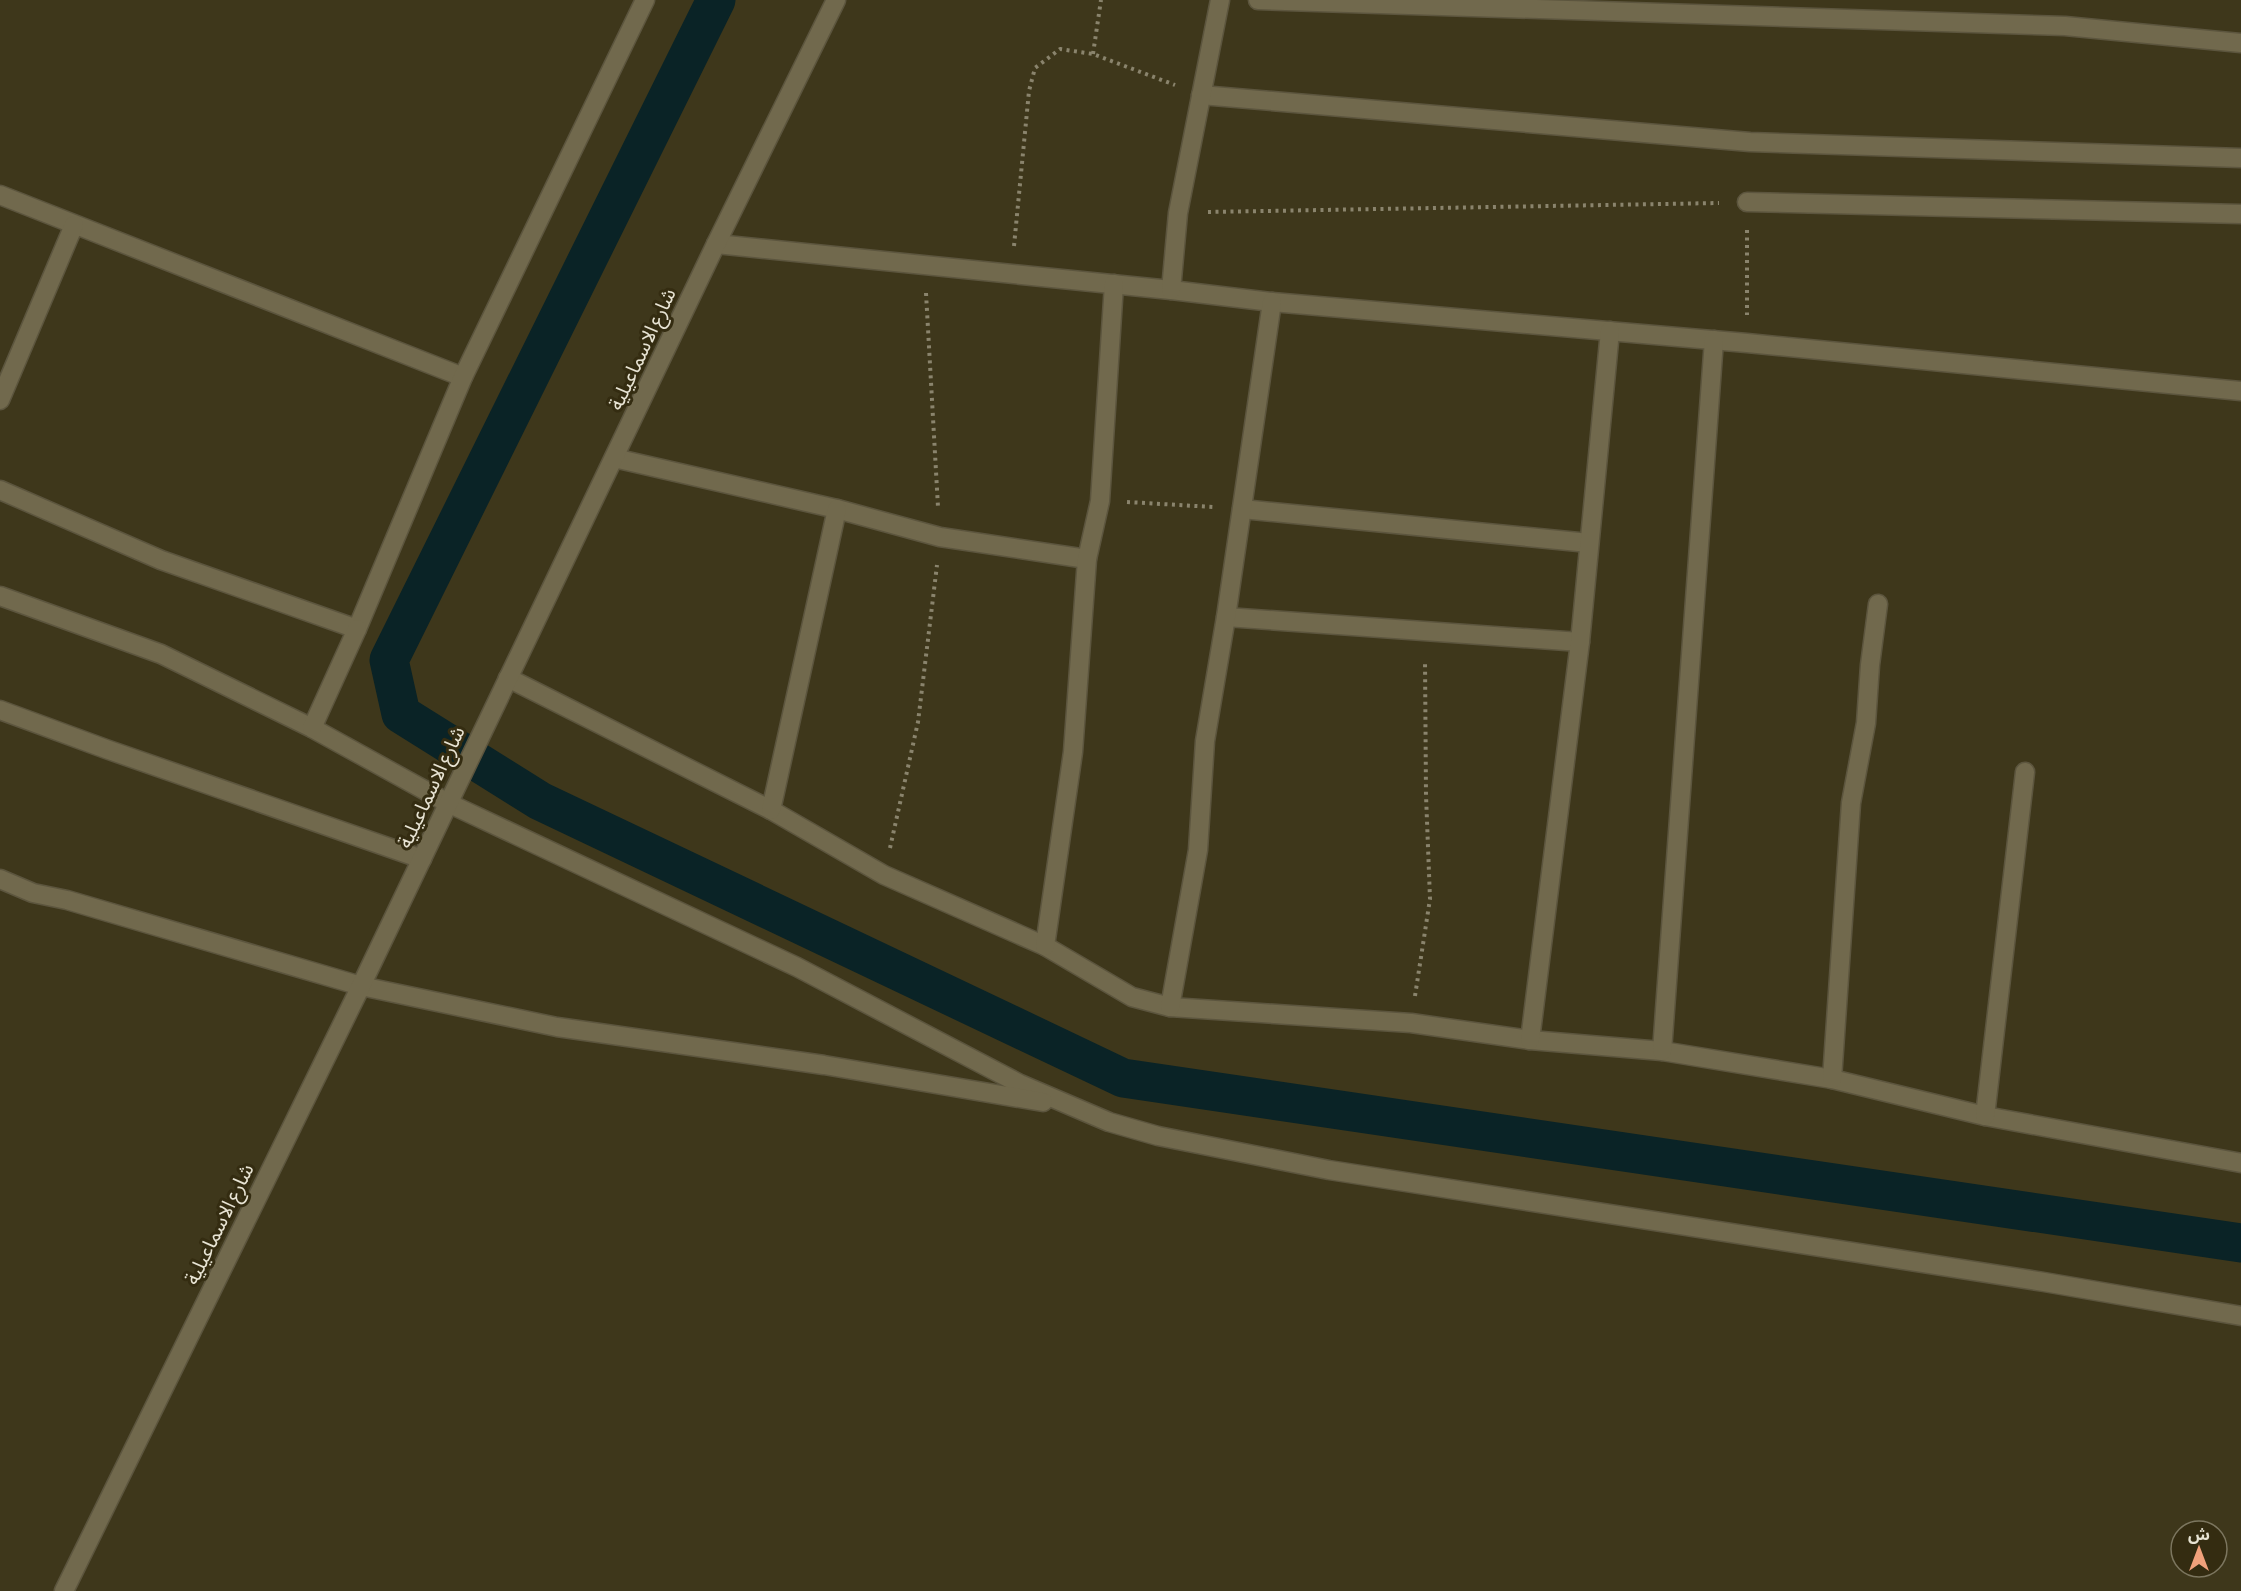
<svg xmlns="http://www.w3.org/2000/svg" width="2241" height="1591" viewBox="0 0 2241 1591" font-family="'Asap Condensed','Noto Sans Arabic',sans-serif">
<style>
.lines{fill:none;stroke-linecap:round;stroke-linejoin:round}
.canal{stroke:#0a2326;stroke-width:39}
.minor-casing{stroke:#5c553e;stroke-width:21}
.path{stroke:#8a846d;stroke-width:4;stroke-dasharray:3 4.5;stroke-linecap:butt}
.minor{stroke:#71694d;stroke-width:18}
.labels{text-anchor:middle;stroke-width:6;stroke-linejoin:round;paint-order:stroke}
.street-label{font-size:20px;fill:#e8e4d4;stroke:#342c11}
</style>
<rect width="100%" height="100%" fill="#3e371b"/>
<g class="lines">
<!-- canal -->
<polyline class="canal" points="716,0 389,660 401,714 540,801 1123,1078 2241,1243"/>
<!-- minor casing -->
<g class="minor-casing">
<g id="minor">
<polyline points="1258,0 2065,26 2241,43"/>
<polyline points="1201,95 1750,142 2241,158"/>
<polyline points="0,195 463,377"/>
<polyline points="1747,202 2241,214"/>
<polyline points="716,244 1171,290 1272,302 1747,343 2241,391"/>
<polyline points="1171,290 1178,213 1220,0"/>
<polyline points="0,400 74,225"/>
<polyline points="614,458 837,509 940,537 1087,559"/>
<polyline points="0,490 161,560 357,629 463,377 645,0"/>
<polyline points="1242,509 1589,543"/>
<polyline points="0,596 161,654 312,728 448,803 797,967 1020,1084 1109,1122 1158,1136 1329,1170 2044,1282 2241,1316"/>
<polyline points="1226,617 1580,642"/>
<polyline points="508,678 771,810 884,875 1045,946 1132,997 1170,1007 1411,1023 1530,1040 1662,1051 1832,1079 1985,1116 2241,1163"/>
<polyline points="0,710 106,749 422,859"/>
<polyline points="312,728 357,629"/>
<polyline points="771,810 837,509"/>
<polyline points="0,879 33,893 67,900 361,986 557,1027 824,1065 1043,1102"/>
<polyline points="1045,946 1073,752 1087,559 1100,501 1114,284"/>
<polyline points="1170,1007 1198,850 1205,741 1226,617 1272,302"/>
<polyline points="1530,1040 1580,642 1610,331"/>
<polyline points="1662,1051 1714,340"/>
<polyline points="1832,1079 1851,803 1866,723 1870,665 1878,604"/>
<polyline points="1985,1116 2025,772"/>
<polyline points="64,1591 361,986 716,244 836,0"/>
</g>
</g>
<!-- path -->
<g class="path">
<polyline points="1093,54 1101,0"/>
<polyline points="1208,212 1719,203"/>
<polyline points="1747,230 1747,315"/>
<polyline points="1014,246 1029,91 1035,68 1060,49 1093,54 1175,85"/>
<polyline points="926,293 938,507"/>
<polyline points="1127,502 1213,507"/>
<polyline points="890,848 918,722 937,565"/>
<polyline points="1415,996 1430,899 1426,795 1425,660"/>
</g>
<!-- minor -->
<use href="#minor" class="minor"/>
</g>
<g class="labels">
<!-- street labels -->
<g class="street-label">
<text transform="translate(642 349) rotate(-65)" y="7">شارع الاسماعيلية</text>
<text transform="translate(431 787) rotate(-65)" y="7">شارع الاسماعيلية</text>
<text transform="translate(219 1224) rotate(-64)" y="7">شارع الاسماعيلية</text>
</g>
</g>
<!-- north arrow -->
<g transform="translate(2199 1549)"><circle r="28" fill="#342c11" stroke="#7c765f" stroke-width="1.5"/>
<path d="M0-4.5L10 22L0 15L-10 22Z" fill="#f1a17b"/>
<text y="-9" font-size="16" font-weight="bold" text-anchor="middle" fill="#e8e4d4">ش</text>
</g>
</svg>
